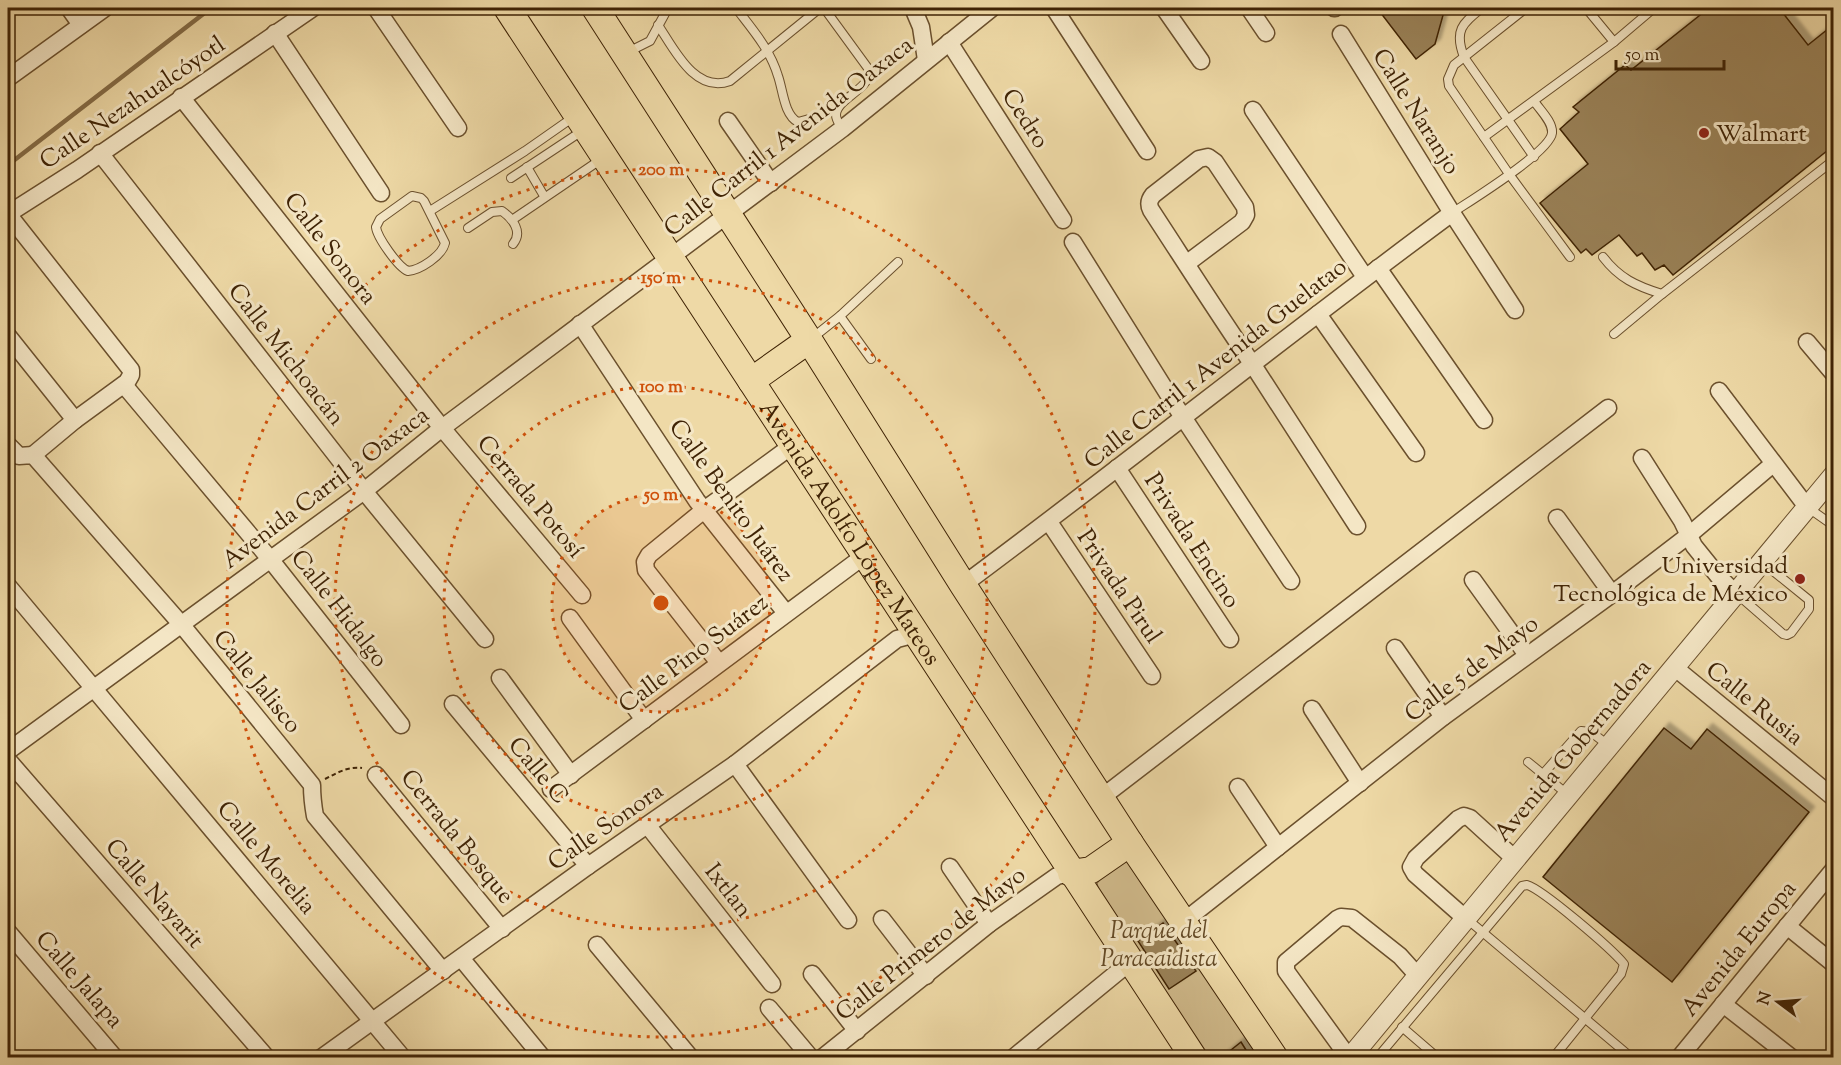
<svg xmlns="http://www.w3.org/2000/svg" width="1841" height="1065" viewBox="0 0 1841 1065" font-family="'Sorts Mill Goudy',serif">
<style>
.green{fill:#d0ba8b;stroke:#886e48;stroke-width:1.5}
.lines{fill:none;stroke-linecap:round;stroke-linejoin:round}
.stream{stroke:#846b45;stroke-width:4.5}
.building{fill:#9a8259;stroke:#3f2305;stroke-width:1.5;filter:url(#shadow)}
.service-casing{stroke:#6b502d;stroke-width:10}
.minor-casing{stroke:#6b502d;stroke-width:19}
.tertiary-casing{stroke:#6b502d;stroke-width:22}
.primary-casing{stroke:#3f2305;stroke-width:28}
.path{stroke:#3f2305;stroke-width:2;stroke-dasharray:4.5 3;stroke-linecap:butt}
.service{stroke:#f4e6c5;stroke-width:8}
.minor{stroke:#f4e6c5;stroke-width:16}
.tertiary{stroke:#f4e6c5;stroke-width:20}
.primary{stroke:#eed9a6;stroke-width:26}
.ring{fill:none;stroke:#cf510b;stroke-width:3;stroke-dasharray:3 6}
.poi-dot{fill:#8f2418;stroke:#f4e6c5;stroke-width:2}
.labels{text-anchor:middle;stroke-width:6;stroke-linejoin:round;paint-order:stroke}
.street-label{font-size:24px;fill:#3f2305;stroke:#f4e6c5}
.poi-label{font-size:24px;fill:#3f2305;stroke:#f4e6c5;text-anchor:start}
.park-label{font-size:24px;font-style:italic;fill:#634926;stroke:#f4e6c5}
.centre{fill:#cf510b;stroke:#f4e6c5;stroke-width:3}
.ring-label{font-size:18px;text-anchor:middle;font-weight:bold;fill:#cf510b;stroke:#f4e6c5;stroke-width:6;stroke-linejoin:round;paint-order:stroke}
</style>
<defs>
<filter id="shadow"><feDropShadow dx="5.5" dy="-5.5" stdDeviation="1.5" flood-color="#0004"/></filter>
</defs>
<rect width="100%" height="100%" fill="#eed9a6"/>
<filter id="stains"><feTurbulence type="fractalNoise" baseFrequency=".00333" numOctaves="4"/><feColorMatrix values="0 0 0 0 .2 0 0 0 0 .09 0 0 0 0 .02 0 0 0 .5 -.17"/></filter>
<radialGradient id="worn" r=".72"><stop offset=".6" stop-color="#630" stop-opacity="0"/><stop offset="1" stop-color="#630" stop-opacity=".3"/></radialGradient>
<!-- green -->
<polygon class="green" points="1131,860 1263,1057 1203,1057 1100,901 1097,883 1112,864"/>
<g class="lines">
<!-- stream -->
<polyline class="stream" points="8,165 211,8"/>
</g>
<!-- building -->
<g class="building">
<polygon points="1377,8 1445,8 1435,44 1416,59"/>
<polygon points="1709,8 1779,8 1808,45 1833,25 1833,146 1673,275 1664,265 1655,270 1642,253 1637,256 1619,235 1592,255 1586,249 1581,253 1540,203 1588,164 1560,129 1579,112 1573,107 1625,65 1631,70"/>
<polygon points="1664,728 1691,749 1707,729 1809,812 1672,982 1543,877"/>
<polygon points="1163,923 1196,971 1169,989 1138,941"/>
<polygon points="1241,1042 1251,1058 1221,1058"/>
</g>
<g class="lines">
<!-- service casing -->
<g class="service-casing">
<g id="service">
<path d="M736,8C752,29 770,49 778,76C783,90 784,115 798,122L809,119"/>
<path d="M824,8L870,71C869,90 836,99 836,115C836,120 840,125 842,129"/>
<path d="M1482,8C1462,23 1454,31 1464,57L1534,157"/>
<polyline points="1526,8 1454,65 1448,79 1449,86 1509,174 1570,257"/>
<polyline points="1586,8 1614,42"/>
<path d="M658,25C674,49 695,94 730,81L820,8"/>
<polyline points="628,52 650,41 668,8"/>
<polyline points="1484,137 1614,42 1654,8"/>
<polyline points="527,167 544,196"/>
<polyline points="511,178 585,129"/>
<path d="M412,196L421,198L424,201L445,243C442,256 420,270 408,271C398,267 377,237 376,227L380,219Z"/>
<polyline points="430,211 525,151 575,116"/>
<path d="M1452,213C1470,201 1550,152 1552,133C1553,122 1540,110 1534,101"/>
<polyline points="512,220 603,158"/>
<path d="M468,228L492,212L502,211C513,219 523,232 513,244"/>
<path d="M1603,257C1619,278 1636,286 1662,294"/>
<polyline points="840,316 871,359"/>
<polyline points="1614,334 1662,294 1834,160"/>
<polyline points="811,339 840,316 898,262"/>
<polyline points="1807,507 1834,526"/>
<polyline points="1737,594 1783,634 1787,635 1791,633 1809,609 1809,600 1762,562"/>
<polyline points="1528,762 1567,794"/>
<polyline points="1543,774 1581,731 1591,732 1608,745"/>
<polyline points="1467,919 1632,1058"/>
<polyline points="1402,1027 1438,1058"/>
<path d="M1377,1058L1522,886L1527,885C1542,889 1612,949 1624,964L1621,974L1553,1058"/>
</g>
</g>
<!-- minor casing -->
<g class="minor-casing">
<g id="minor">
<polyline points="69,8 81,25"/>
<polyline points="376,8 458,128"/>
<polyline points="913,8 921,27 926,60"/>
<polyline points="1054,8 1147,151"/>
<polyline points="1164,8 1201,61"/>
<polyline points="1249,8 1266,33"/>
<polyline points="1334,8 1335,8"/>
<polyline points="275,33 381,193"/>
<polyline points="1341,34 1452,213 1515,310"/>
<polyline points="949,42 1063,220"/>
<polyline points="8,78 105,8"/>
<polyline points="181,97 442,428 582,595"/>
<polyline points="1253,110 1365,277"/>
<polyline points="728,121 771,183"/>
<polyline points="100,153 364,491 485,639"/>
<polyline points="1073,242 1173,402 1291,581"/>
<path d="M1186,264L1242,222L1246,215L1245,207L1215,162L1208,157L1199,159L1153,195C1149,200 1148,204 1151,210C1185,262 1218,314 1253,365L1357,526"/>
<polyline points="1378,268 1484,420"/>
<polyline points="1318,314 1416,453"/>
<polyline points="580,324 697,501 786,613"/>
<polyline points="8,336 75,420"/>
<polyline points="1807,342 1834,374"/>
<polyline points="124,385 270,559 401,725"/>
<polyline points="1719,391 1807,507"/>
<path d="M8,445L19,456L33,455L181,624L312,785C312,796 313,805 315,816L443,971"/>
<polyline points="33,455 75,420 127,382 131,375 131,370 8,214 77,170 313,8"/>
<polyline points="1642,458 1682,521 1694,546 1719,577 1735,593"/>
<polyline points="1117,468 1230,639"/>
<polyline points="1557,518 1612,594"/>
<polyline points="1049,522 1152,676"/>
<polyline points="1473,580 1527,655"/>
<path d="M963,585C1127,463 1287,335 1452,213"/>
<polyline points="8,586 403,1058"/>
<polyline points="570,618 644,720"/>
<polyline points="1395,648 1443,717"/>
<polyline points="719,663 646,570 645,562 649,555 704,510 793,445"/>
<polyline points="1674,667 1834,798"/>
<polyline points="500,678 571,775"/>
<polyline points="453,704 588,866"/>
<polyline points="1312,709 1360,783"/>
<polyline points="8,751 364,491 442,428 842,129 992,8"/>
<polyline points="8,760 267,1058"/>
<polyline points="735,764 848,920"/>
<polyline points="376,775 502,929"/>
<polyline points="1238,787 1278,847"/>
<polyline points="551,789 864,556"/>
<polyline points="1101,798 1608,408"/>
<polyline points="648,826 772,984"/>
<polyline points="950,867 989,924"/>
<polyline points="1465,918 1415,874 1411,867 1416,858 1458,819 1464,816 1470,818 1515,859"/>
<polyline points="882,919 926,976"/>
<polyline points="1183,922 1443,717 1612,594 1689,535 1773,464"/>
<polyline points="1787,926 1834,964"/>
<polyline points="8,932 115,1058"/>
<polyline points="597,945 691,1058"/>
<polyline points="461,958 543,1058"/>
<polyline points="812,974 857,1031"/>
<polyline points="1723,1004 1792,1058"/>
<polyline points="769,1008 811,1058"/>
<polyline points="321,1058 588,866 735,764 897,639 916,634"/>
<polyline points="822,1058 989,924 1057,876 1071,873"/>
<polyline points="1013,1058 1130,962"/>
<polyline points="1349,1058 1286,971 1286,962 1337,919 1341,917 1352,918 1400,956 1418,976"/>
<polyline points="1679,1058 1834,869"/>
</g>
</g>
<!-- tertiary casing -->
<g class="tertiary-casing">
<polyline id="tertiary" points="1350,1058 1834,475"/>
</g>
<!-- primary casing -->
<g class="primary-casing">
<g id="primary">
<path id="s1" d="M507,8L1194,1058"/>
<polyline points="595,8 809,340 963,585 1130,843 1275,1058"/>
<polyline points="751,381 809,340"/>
<polyline points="1071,873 1091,870 1130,843"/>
</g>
</g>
<!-- path -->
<path class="path" d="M325,779C337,773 348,766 362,768"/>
<!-- service -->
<use href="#service" class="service"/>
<!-- minor -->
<use href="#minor" class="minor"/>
<!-- tertiary -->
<use href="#tertiary" class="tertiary"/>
<!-- primary -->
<use href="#primary" class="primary"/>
</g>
<!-- distance rings -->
<circle cx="661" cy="603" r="109" fill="#cf510b" fill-opacity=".12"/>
<g class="ring">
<circle cx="661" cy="603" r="109"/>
<circle cx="661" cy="603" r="217"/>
<circle cx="661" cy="603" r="326"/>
<circle cx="661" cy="603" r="434"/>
</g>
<!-- markers -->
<g class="poi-dot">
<circle cx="1704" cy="133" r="6"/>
<circle cx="1800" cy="579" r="6"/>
</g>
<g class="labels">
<!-- street labels -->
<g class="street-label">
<text transform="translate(132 102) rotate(-34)" y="8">Calle Nezahualcóyotl</text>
<text transform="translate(1417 111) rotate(58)" y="8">Calle Naranjo</text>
<text transform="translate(1026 118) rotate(57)" y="8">Cedro</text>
<text transform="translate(788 136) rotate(-38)" y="8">Calle Carril 1 Avenida Oaxaca</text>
<text transform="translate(331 248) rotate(52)" y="8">Calle Sonora</text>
<text transform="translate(287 354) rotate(52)" y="8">Calle Michoacán</text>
<text transform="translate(1215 363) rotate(-38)" y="8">Calle Carril 1 Avenida Guelatao</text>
<text transform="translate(325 487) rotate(-37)" y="8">Avenida Carril 2 Oaxaca</text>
<text transform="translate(531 496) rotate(50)" y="8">Cerrada Potosí</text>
<text transform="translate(732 500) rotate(54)" y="8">Calle Benito Juárez</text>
<text dy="8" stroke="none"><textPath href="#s1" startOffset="627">Avenida Adolfo López Mateos</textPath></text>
<text transform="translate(1193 540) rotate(57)" y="8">Privada Encino</text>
<text transform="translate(1120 586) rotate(56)" y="8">Privada Pirul</text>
<text transform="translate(340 608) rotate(52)" y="8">Calle Hidalgo</text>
<text transform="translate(693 653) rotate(-37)" y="8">Calle Pino Suárez</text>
<text transform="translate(1471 668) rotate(-37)" y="8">Calle 5 de Mayo</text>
<text transform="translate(258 681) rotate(51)" y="8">Calle Jalisco</text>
<text transform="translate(1755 703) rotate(39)" y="8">Calle Rusia</text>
<text transform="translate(1572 750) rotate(-50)" y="8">Avenida Gobernadora</text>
<text transform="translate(539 770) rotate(50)" y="8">Calle C</text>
<text transform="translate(605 826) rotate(-35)" y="8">Calle Sonora</text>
<text transform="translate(458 836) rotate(51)" y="8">Cerrada Bosque</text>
<text transform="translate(267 857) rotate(50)" y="8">Calle Morelia</text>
<text transform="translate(729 890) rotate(52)" y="8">Ixtlan</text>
<text transform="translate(155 893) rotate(49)" y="8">Calle Nayarit</text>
<text transform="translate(930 943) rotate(-38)" y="8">Calle Primero de Mayo</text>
<text transform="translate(1738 948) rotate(-51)" y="8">Avenida Europa</text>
<text transform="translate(80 979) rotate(49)" y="8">Calle Jalapa</text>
</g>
<!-- poi labels -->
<g class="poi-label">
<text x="1716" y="141">Walmart</text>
<text x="1788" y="573" text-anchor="end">Universidad<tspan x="1788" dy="28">Tecnológica de México</tspan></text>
</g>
<!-- park labels -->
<g class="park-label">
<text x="1159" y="938">Parque del<tspan x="1159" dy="28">Paracaidista</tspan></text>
</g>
</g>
<circle cx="661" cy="603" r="9" class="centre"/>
<g class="ring-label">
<text x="661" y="175">200 m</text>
<text x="661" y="283">150 m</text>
<text x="661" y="392">100 m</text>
<text x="661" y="500">50 m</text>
</g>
<!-- margin -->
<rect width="1841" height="1065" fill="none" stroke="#eed9a6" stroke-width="30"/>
<rect x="9" y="9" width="1823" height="1047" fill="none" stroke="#3f2305" stroke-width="3"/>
<rect x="15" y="15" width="1811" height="1035" fill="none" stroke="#3f2305" stroke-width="1.5"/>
<!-- north arrow -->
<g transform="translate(1778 1002) rotate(286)" stroke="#f4e6c5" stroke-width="4.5" paint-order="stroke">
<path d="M0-4.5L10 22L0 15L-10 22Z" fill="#3f2305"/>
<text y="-9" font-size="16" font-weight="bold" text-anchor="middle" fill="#3f2305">N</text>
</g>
<!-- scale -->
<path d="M1616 60v9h108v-9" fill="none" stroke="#3f2305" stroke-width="3"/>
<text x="1625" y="60" font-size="18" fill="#3f2305" stroke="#f4e6c5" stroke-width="4.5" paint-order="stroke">50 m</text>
<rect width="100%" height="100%" filter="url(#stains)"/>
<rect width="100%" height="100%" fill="url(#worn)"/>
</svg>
